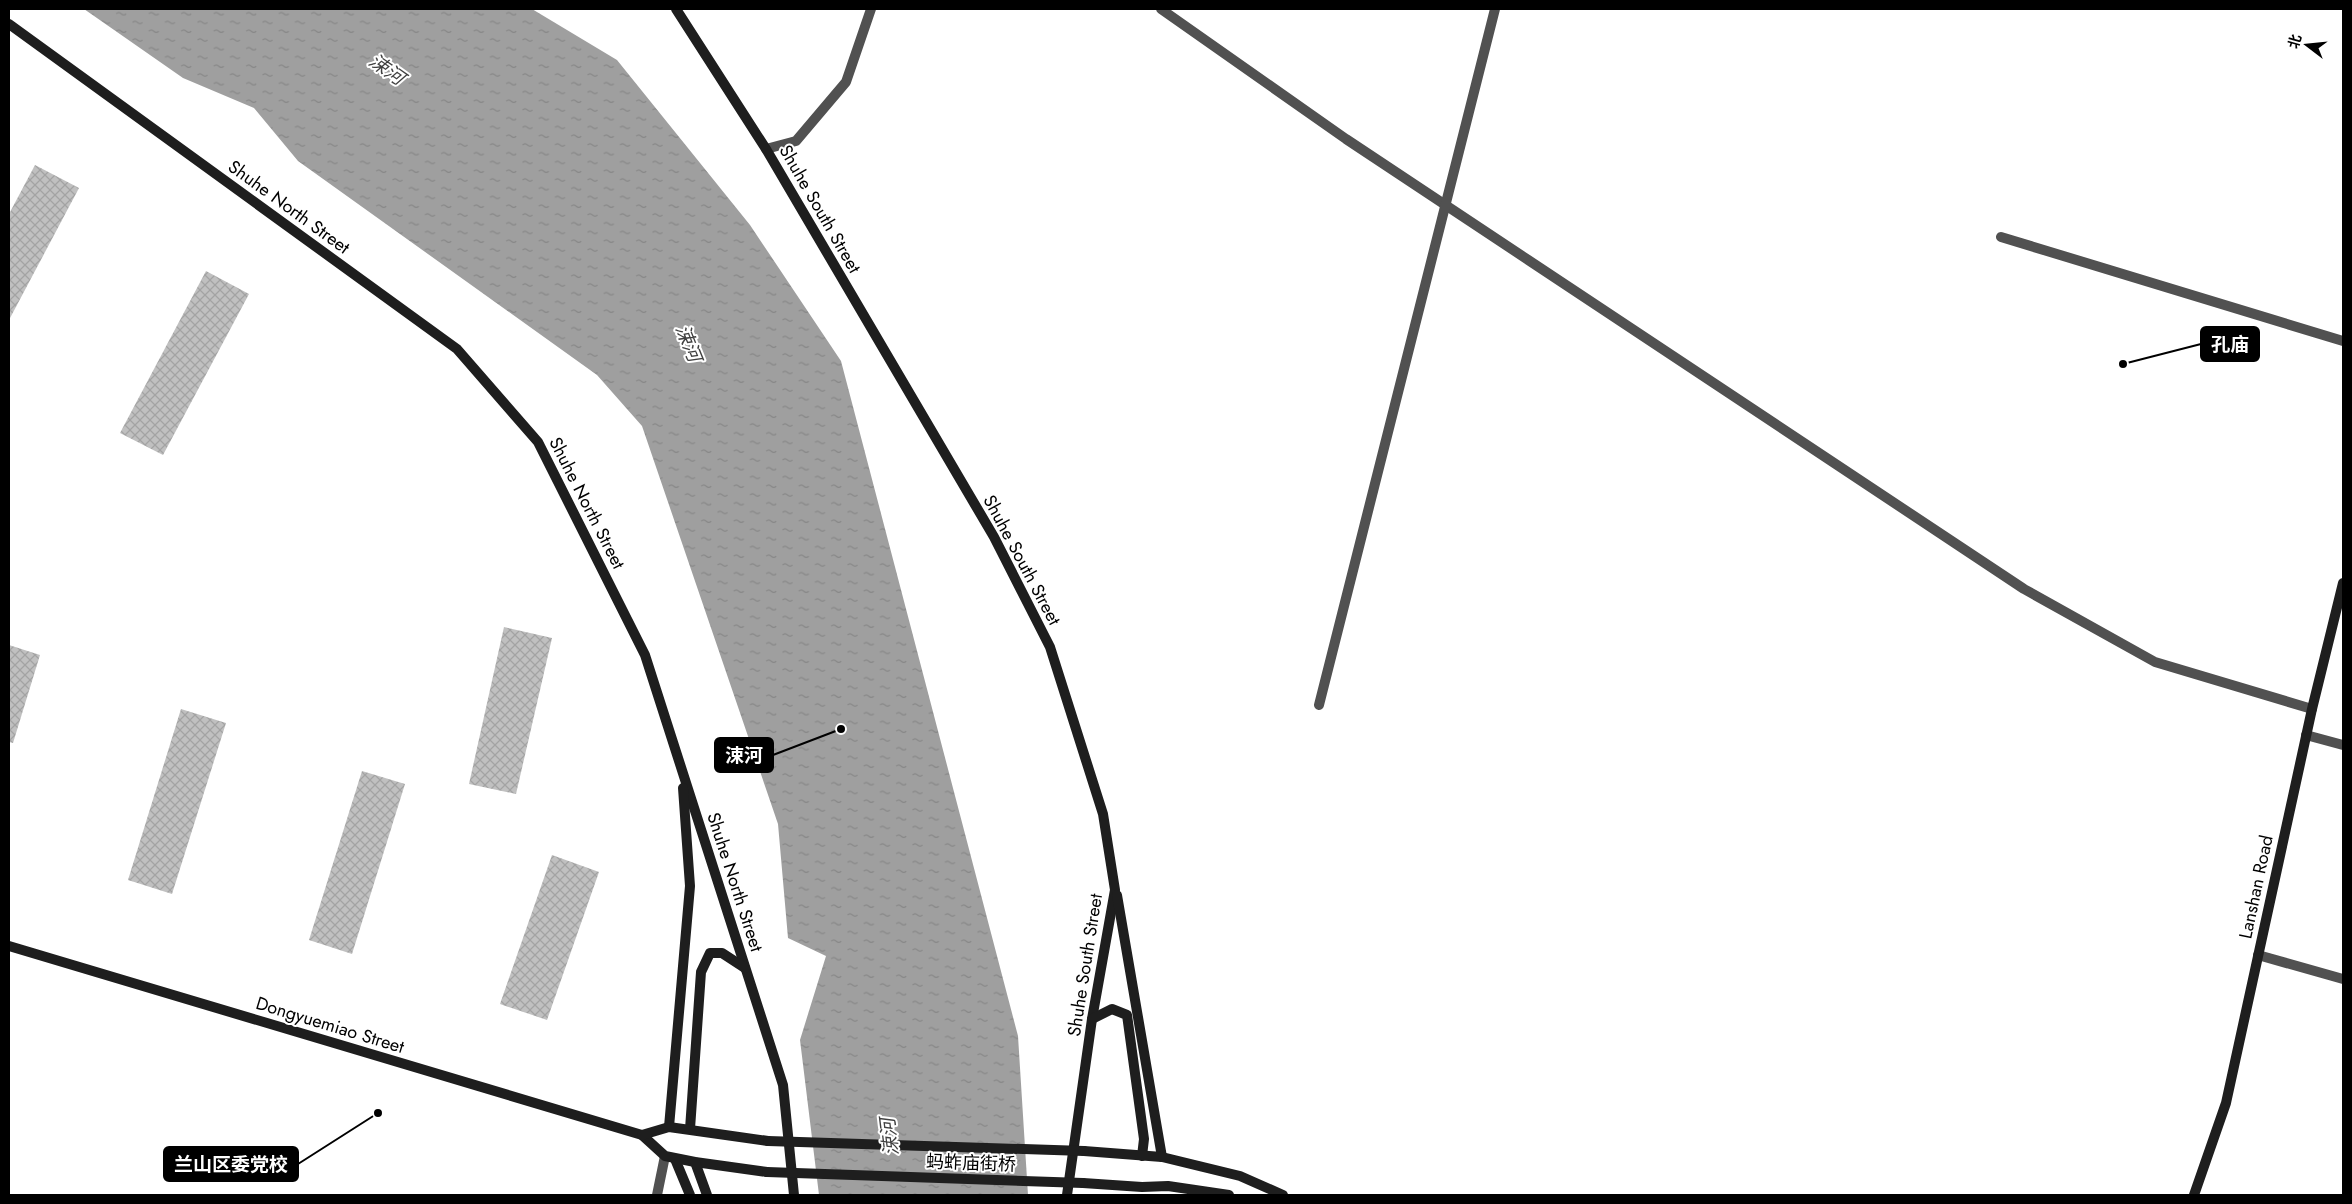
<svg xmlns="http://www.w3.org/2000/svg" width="2352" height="1204" viewBox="0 0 2352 1204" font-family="Jost,'Noto Sans SC',sans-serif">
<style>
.water{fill:url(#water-ripples)}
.building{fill:url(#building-cross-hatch)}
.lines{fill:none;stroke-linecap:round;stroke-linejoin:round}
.lane{stroke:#515151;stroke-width:10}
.street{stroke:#515151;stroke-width:10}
.secondary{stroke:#1e1e1e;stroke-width:10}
.secondary-bridge{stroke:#1e1e1e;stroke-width:10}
.labels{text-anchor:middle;stroke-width:4;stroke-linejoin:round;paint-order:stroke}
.street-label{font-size:18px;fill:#000;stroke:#fff}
.water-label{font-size:19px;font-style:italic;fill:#404040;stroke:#fff}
.leader{fill:none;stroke:#000;stroke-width:2}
.callout-dot{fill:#000;stroke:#fff;stroke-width:2}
.callout{fill:#000;stroke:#000;stroke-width:2}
.callout-label{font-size:19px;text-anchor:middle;font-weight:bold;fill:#fff}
</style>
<defs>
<pattern id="water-ripples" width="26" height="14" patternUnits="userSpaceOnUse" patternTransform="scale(1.25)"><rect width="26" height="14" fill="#9f9f9f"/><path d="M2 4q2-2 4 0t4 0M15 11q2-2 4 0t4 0" fill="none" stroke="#878787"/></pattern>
<pattern id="building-cross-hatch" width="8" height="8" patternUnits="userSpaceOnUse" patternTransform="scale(1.25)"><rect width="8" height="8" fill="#c0c0c0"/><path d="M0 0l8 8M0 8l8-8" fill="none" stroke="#a3a3a3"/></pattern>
</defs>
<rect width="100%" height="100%" fill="#fff"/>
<!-- water -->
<polygon class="water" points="84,9 532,9 617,60 750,225 841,361 1018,1036 1028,1195 819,1195 800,1040 826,956 788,938 778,824 642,426 597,375 298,161 254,108 183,78"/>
<!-- building -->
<g class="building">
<polygon points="35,165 79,188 9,320 9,214"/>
<polygon points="206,271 249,294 163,455 120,433"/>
<polygon points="504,627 552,638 516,794 469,784"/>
<polygon points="9,645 40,655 13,743 9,742"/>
<polygon points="181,709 226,723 172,894 128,880"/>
<polygon points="362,771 405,784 352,954 309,940"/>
<polygon points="552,855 599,872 547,1020 500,1004"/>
</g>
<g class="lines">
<!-- lane -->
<g class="lane">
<polyline points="2001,237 2343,341"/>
<polyline points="2306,735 2343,745"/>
<polyline points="2258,955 2343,979"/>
</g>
<!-- street -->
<g class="street">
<polyline points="1161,9 1346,139 2024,589 2155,662 2312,709"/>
<polyline points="766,149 796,141 846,82 871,9"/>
<polyline points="1319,705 1495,9"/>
<polyline points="657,1195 665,1156"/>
</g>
<!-- secondary -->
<g class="secondary">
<polyline points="676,9 766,149 994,537 1050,647 1103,814 1115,890 1092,1019 1067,1195"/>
<polyline points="9,24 457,349 538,442 645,655 783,1085 794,1195"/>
<polyline points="1117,895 1162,1157"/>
<polyline points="9,946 642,1135 665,1156 695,1162 767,1172"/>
<polyline points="1092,1019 1112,1009 1127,1015 1144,1139 1142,1156"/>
<polyline points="669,1127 690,886 683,788"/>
<polyline points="690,1129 701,972 710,953 722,953 745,968"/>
<polyline points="642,1135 669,1127 768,1141"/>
<polyline points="1084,1151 1162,1157 1240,1176 1283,1195"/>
<polyline points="675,1159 690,1195"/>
<polyline points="695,1162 707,1195"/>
<polyline points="1083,1183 1142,1187 1168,1186 1229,1195"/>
<polyline points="2194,1195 2226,1103 2312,709 2343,583"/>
</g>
<!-- secondary-bridge -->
<g class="secondary-bridge">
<polyline points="768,1141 1084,1151"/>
<polyline points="767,1172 1083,1183"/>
</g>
</g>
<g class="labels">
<!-- street labels -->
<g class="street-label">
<text transform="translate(289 207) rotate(36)" y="6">Shuhe North Street</text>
<text transform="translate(820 209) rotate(60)" y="6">Shuhe South Street</text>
<text transform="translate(587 503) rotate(63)" y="6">Shuhe North Street</text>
<text transform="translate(1022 560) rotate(62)" y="6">Shuhe South Street</text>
<text transform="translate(735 882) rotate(72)" y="6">Shuhe North Street</text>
<text transform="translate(2256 887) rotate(-78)" y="6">Lanshan Road</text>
<text transform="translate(1085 965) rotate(-81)" y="6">Shuhe South Street</text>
<text transform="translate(330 1025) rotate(17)" y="6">Dongyuemiao Street</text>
<text transform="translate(971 1163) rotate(2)" y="6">蚂蚱庙街桥</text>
</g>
<!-- water labels -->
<g class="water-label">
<text transform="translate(387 69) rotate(35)" y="7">涑河</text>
<text transform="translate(689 343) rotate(68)" y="7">涑河</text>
<text transform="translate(889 1137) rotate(-97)" y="7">涑河</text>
</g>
</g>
<!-- callouts -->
<path class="leader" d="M2123 364L2201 344M841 729L773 755M378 1113L298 1164"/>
<g class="callout-dot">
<circle cx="2123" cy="364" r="5"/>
<circle cx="841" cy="729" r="5"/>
<circle cx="378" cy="1113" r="5"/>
</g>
<g class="callout">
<rect x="2201" y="327" width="58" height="34" rx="5"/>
<rect x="715" y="738" width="58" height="34" rx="5"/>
<rect x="164" y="1147" width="134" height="34" rx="5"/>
</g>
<g class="callout-label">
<text x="2230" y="351">孔庙</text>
<text x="744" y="762">涑河</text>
<text x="231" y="1171">兰山区委党校</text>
</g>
<!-- border -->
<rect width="2352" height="1204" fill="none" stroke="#000000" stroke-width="20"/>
<!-- north arrow -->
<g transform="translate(2307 45) rotate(286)" stroke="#ffffff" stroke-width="4" paint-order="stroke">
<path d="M0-4L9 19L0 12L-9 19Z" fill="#000000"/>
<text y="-8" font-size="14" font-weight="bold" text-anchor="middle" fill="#000000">北</text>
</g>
</svg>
